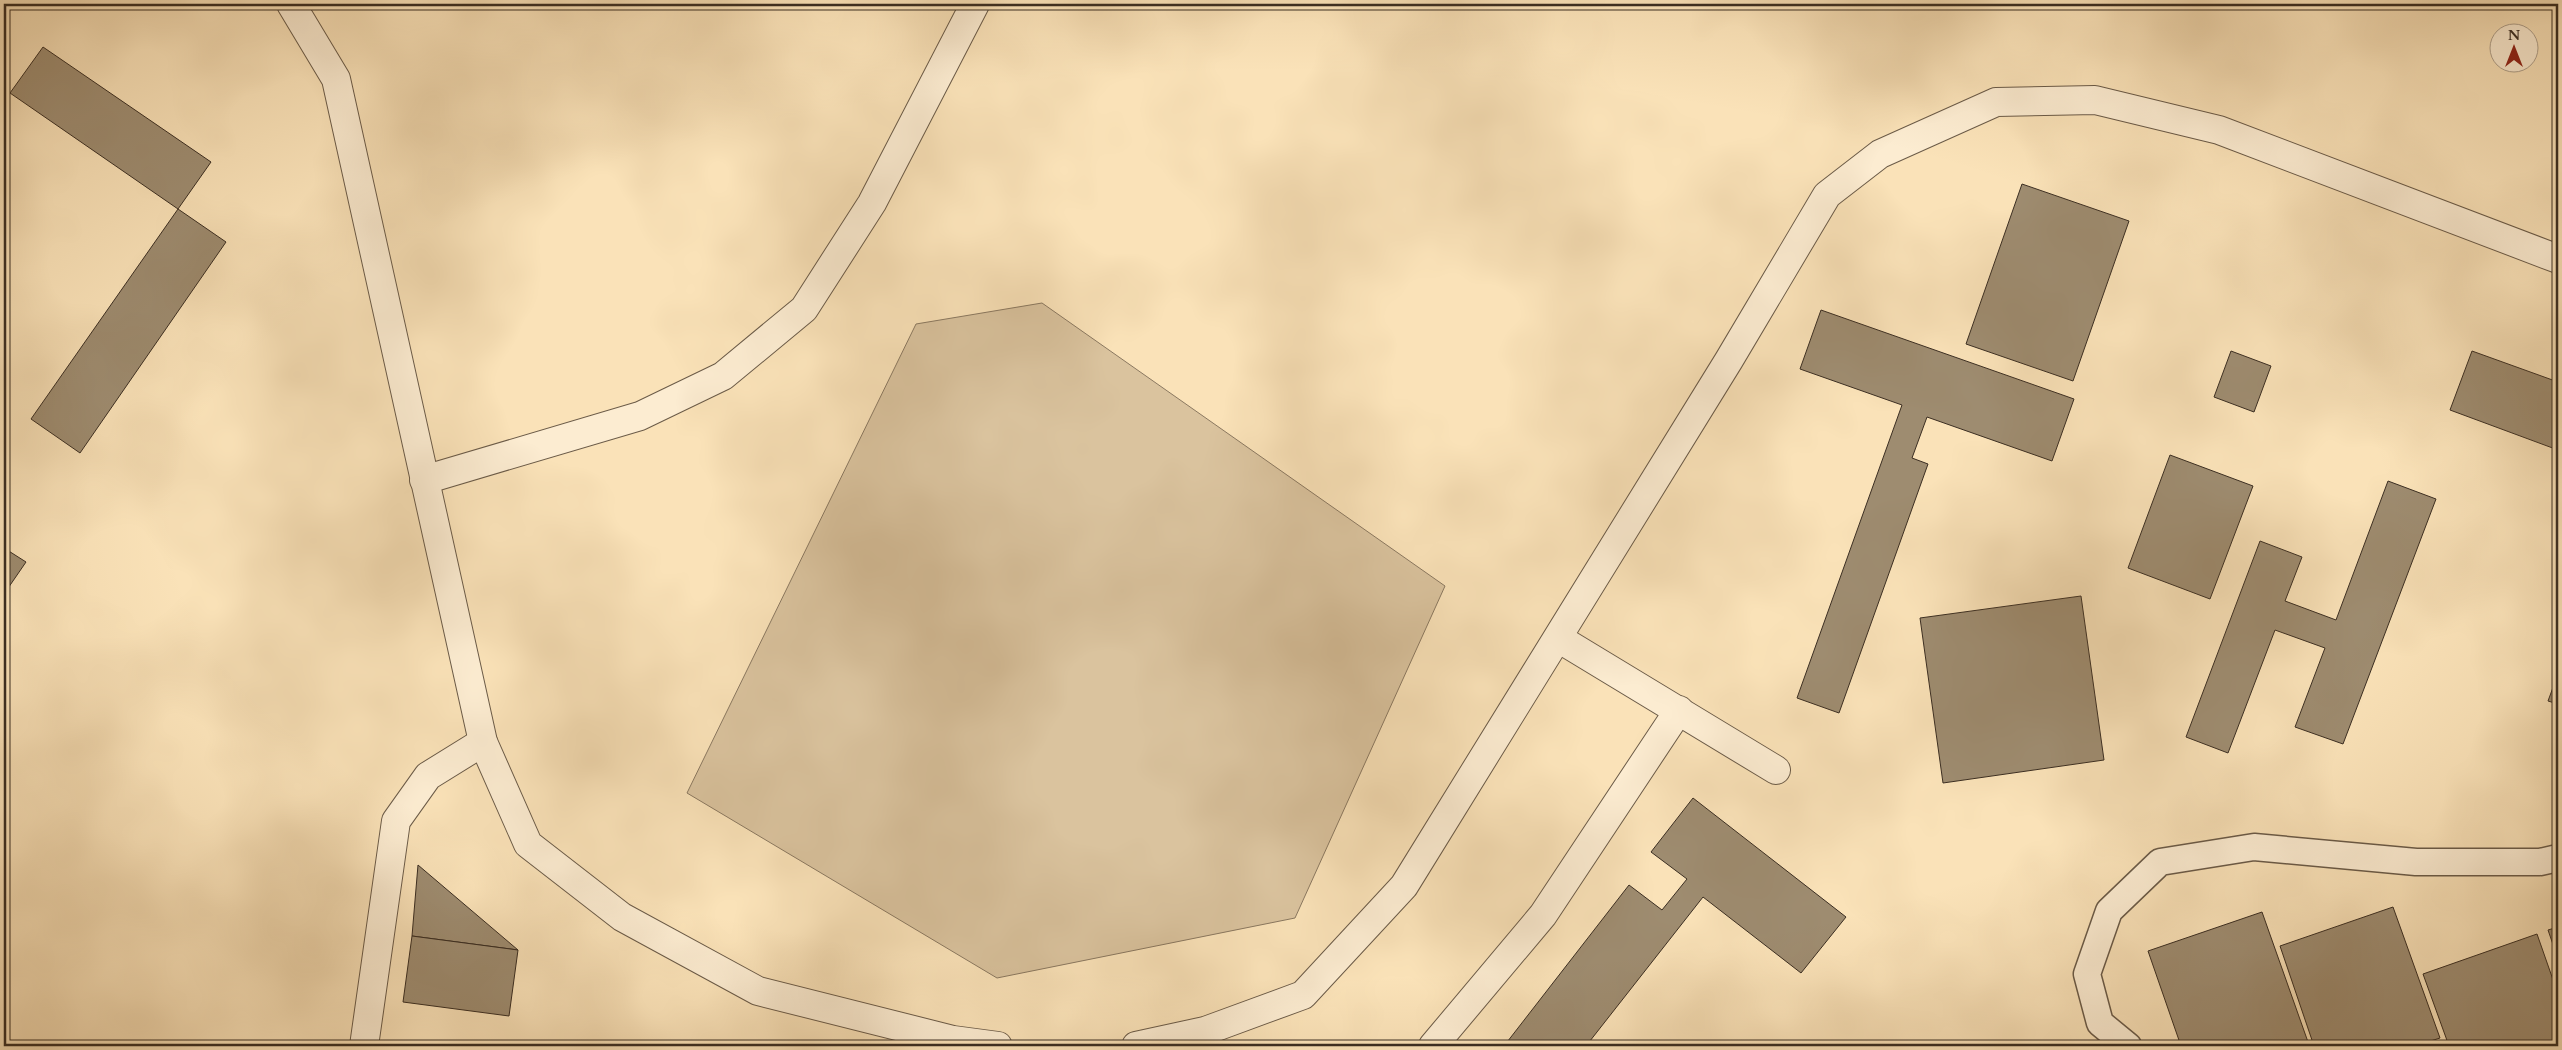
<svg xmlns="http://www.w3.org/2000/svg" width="2562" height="1050" viewBox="0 0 2562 1050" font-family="Cardo,serif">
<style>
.green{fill:#dac39e;stroke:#8a7860}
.building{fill:#9e8c70;stroke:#3b2e22}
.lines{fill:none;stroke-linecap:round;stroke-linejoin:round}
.lane-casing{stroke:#6b5b48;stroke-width:29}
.street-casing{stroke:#6b5b48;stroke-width:30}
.lane{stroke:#fcecd1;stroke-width:26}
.street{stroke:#fcecd1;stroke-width:28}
</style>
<rect width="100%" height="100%" fill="#fae2b8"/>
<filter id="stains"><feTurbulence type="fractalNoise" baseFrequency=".004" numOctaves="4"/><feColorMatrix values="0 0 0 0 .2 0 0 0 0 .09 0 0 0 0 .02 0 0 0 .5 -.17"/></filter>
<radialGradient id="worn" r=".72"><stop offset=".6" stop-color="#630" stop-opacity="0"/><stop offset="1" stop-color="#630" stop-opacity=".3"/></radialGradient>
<!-- green -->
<polygon class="green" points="1042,303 1445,586 1295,918 997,978 687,793 916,324"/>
<!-- building -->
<g class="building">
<polygon points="43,47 211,162 178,209 10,93"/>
<polygon points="2022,184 2129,221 2073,381 1966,344"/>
<polygon points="178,209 226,242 80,453 31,419"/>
<polygon points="1821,310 2074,399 2052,461 1927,417 1912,458 1928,464 1839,713 1797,698 1902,405 1800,369"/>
<polygon points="2231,351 2271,366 2254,412 2214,397"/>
<polygon points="2472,351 2558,382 2558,450 2450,410"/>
<polygon points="2170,455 2253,486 2210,599 2128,568"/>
<polygon points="2388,481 2436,499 2343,744 2295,727 2325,648 2275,630 2228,753 2186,737 2260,541 2302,557 2285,601 2336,620"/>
<polygon points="4,548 26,562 4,594"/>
<polygon points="2081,596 2104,760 1943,783 1920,618"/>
<polygon points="2558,674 2558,704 2548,701"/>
<polygon points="1693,798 1846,917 1801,973 1703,897 1586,1046 1504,1046 1629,885 1662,910 1687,879 1651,852"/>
<polygon points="418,865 518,950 412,936"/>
<polygon points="2393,907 2440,1038 2415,1046 2314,1046 2280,946"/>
<polygon points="2262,912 2308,1042 2295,1046 2181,1046 2148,951"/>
<polygon points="2558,927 2558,959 2548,930"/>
<polygon points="2537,934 2558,994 2558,1046 2449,1046 2423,974"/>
<polygon points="412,936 518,950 509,1016 403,1002"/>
</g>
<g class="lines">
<!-- lane casing -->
<g class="lane-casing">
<polyline id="lane" points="2128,1046 2100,1023 2087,974 2109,911 2160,862 2254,847 2416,862 2540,862 2558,858"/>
</g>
<!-- street casing -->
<g class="street-casing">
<g id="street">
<polyline points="291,4 336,79 483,742 528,844 622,917 758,991 953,1040 998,1046"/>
<polyline points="424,480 640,416 723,376 804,309 872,203 975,4"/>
<polyline points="1558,638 1776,770"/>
<polyline points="364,1046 396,821 428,776 483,742"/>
<polyline points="1136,1046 1205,1031 1303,995 1404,886 1729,360 1827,195 1880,154 1996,102 2095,100 2219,130 2558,259"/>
<polyline points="1433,1046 1543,915 1679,710"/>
</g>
</g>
<!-- lane -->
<use href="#lane" class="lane"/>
<!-- street -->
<use href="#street" class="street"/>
</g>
<!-- margin -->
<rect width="2562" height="1050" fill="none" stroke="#fae2b8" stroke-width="20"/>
<rect x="5" y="5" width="2552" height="1040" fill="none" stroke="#3b2e22" stroke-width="2.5"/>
<rect x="10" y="10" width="2542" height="1030" fill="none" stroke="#3b2e22"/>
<!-- north arrow -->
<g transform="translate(2514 48)"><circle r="24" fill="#fcecd1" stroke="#afa08b"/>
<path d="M0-4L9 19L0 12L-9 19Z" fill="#8f2418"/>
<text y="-8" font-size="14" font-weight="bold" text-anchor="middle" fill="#3b2e22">N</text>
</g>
<rect width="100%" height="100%" filter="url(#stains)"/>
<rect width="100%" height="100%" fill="url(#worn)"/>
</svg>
